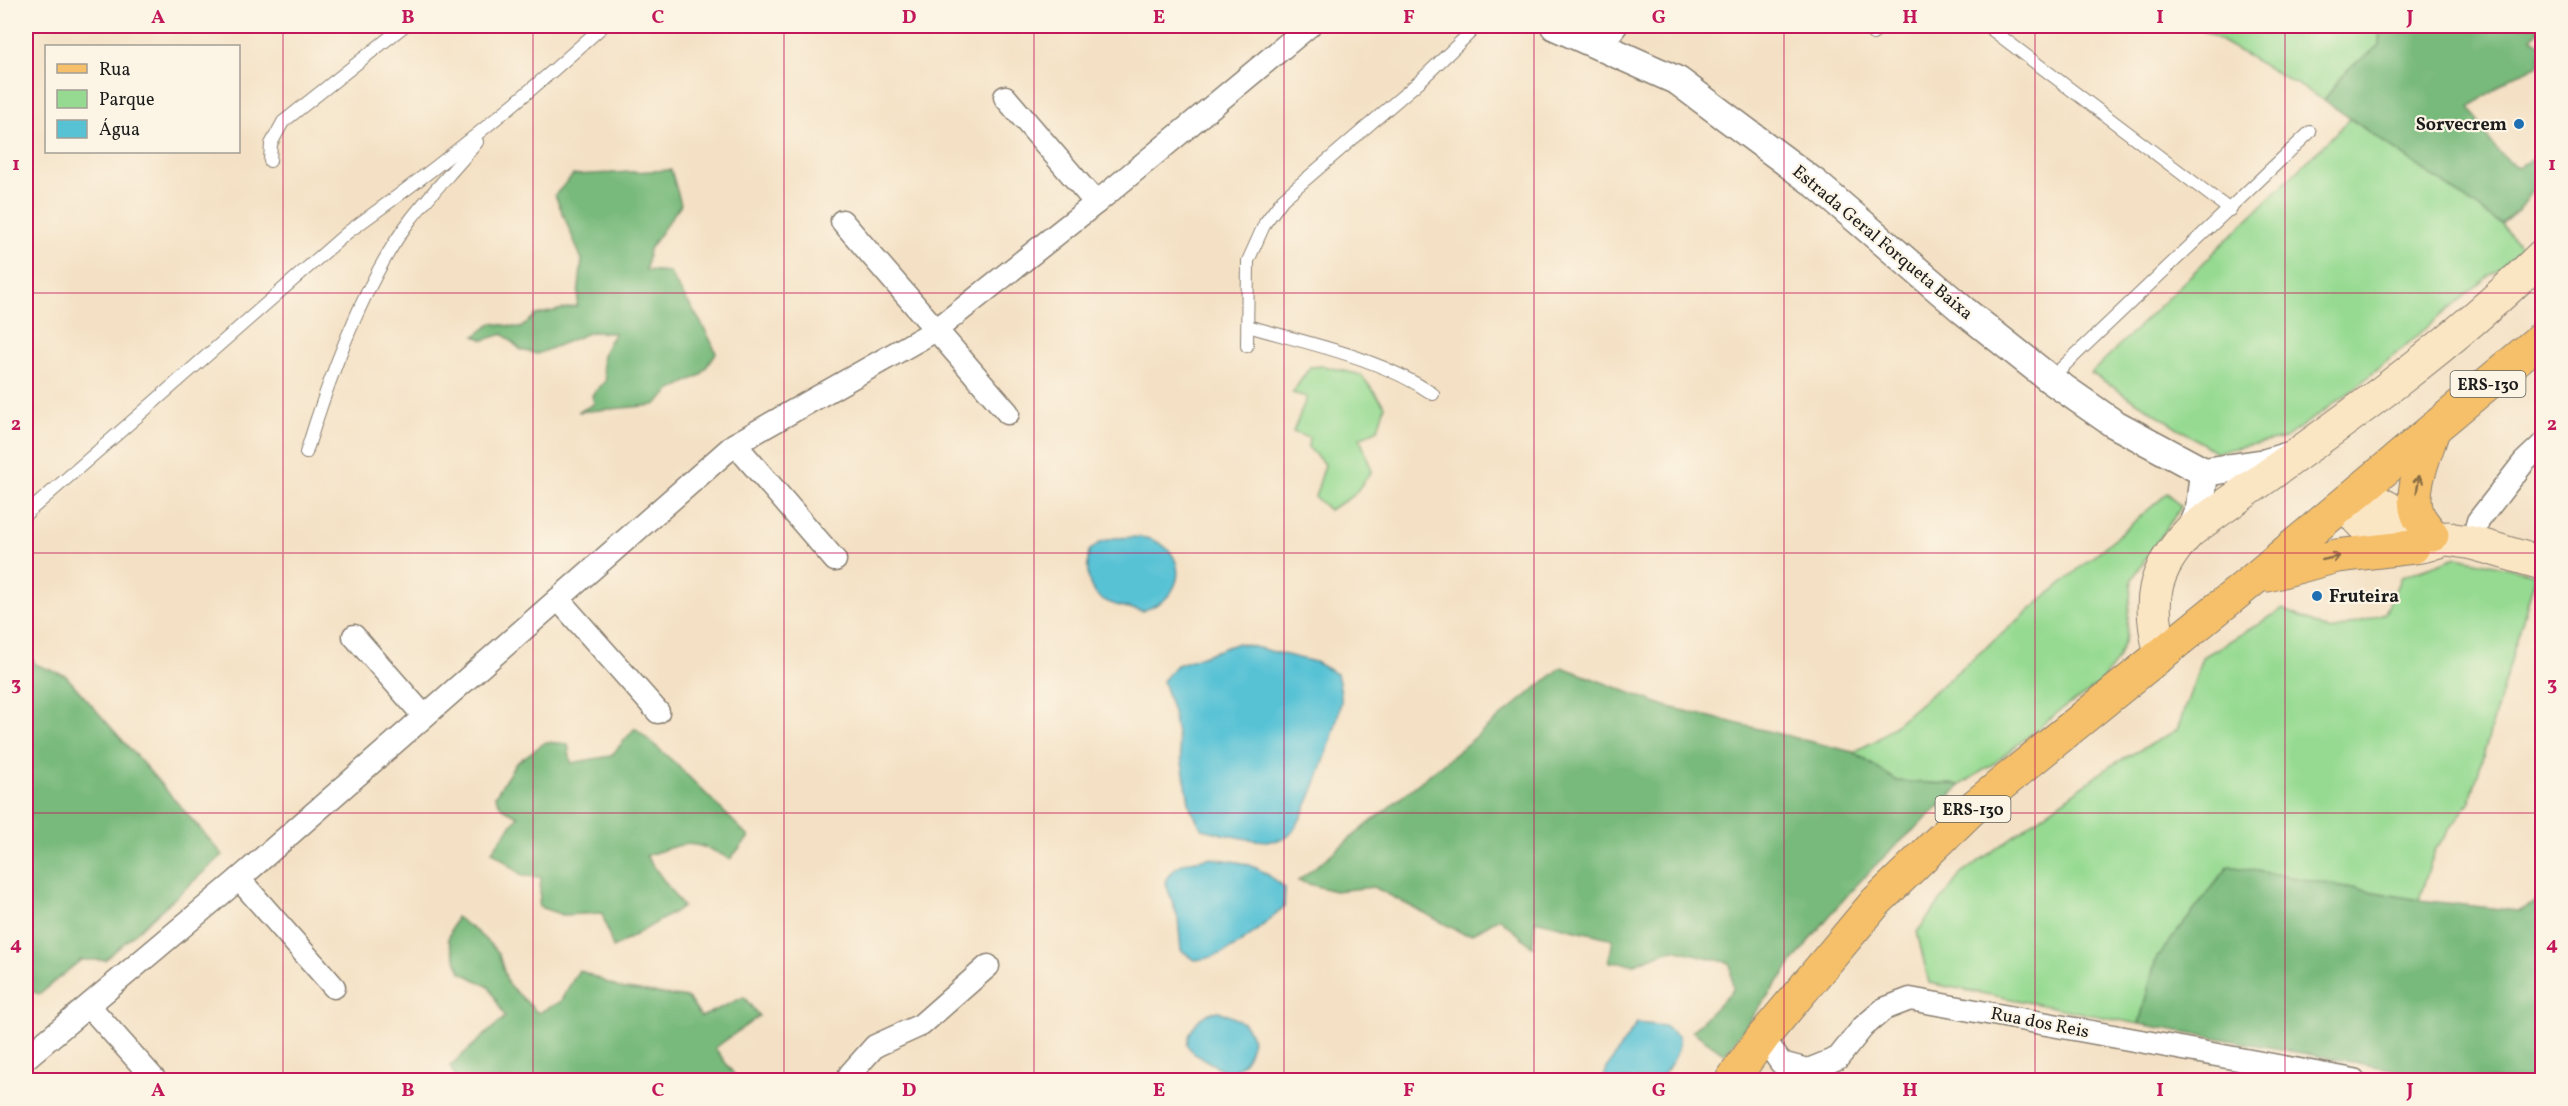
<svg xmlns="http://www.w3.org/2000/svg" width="2568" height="1106" viewBox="0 0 2568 1106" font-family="Vollkorn,serif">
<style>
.green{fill:#96da92;stroke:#597b57;stroke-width:1.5}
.forest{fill:#78ba7c;stroke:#4a6b4c;stroke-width:1.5}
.water{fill:#58c2d5;stroke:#3a6f78;stroke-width:1.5}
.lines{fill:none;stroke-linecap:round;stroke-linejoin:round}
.service-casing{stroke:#887e70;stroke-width:14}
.minor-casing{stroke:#887e70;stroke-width:25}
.tertiary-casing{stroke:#887e70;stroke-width:31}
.secondary-casing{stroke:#887e70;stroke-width:35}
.primary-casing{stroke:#887e70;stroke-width:35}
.service{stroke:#fff;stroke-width:12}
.minor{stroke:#fff;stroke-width:22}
.tertiary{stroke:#fff;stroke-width:28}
.secondary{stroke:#fbe6c4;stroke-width:33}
.primary{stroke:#f6c06b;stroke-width:33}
.oneway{stroke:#896e44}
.grid{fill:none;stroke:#c2185b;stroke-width:1.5;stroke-opacity:0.55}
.poi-dot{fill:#1f6fb2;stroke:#fcf5e5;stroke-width:2}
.labels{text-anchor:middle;stroke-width:4.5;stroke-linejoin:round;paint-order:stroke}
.shield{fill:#fcf5e5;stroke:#5f5d58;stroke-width:1.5}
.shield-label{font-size:16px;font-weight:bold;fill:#1c1c1c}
.poi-label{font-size:18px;font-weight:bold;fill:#1c1c1c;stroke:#fcf5e5;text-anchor:end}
.street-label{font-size:18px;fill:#1c1c1c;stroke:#fcf5e5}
.neatline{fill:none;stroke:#c2185b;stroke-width:2}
.grid-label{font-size:20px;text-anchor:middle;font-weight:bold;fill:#c2185b}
</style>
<rect width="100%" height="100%" fill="#fcf5e5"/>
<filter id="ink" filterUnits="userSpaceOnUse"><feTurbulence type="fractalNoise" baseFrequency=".0167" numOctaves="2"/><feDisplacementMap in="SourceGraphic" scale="12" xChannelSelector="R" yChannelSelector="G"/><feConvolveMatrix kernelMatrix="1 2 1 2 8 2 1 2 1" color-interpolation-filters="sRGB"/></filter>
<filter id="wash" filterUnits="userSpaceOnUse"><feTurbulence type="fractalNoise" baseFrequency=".008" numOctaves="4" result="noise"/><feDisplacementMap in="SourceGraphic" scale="24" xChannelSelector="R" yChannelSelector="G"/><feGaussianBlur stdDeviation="1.35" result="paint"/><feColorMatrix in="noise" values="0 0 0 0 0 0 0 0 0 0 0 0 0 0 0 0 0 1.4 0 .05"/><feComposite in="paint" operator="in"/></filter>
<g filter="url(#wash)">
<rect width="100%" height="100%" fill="#f4e1c5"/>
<!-- green -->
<g class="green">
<polygon points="2195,26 2380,26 2379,46 2348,69 2324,100"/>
<polygon points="2350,119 2501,224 2522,248 2349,393 2285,438 2216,452 2091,373"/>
<polygon points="1324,366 1361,375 1385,406 1378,429 1360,438 1372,471 1353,496 1329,510 1315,497 1325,465 1308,447 1309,438 1293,432 1307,397 1292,393 1310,367"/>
<polygon points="2168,493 2181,507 2132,579 2126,636 2118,659 2098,686 2062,709 1996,762 1961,785 1897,781 1853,752 1877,740"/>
<polygon points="2457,557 2536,574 2470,801 2435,850 2419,900 2229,866 2156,959 2139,1024 1929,983 1917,932 1961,874 2112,765 2177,730 2203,657 2283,609 2331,631 2385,613 2401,577"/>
</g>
<!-- forest -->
<g class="forest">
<path d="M2380,26H2542L2532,38L2542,47L2539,65L2513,76L2470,107C2482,129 2495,154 2517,167L2532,160L2542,164V179L2518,211L2501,224L2324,100L2348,69L2379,46Z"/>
<path d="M671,170L681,204L649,249L646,270L669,272C685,300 705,324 716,353L701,375L671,390L655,405L578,412L594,404L592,395L606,380C599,357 602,352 615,333L591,332L537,354L521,350L503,334L484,340L475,336L492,323L521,328L536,315L577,306L582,260L555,195L573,175Z"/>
<polygon points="26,646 35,664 66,676 223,855 105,960 81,960 39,994 26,989"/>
<path d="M1562,667L1665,706L1853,752L1897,781L1961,785C1937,811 1912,830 1887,854C1825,913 1776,985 1725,1054L1692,1031L1733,990L1730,963L1673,949L1634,964L1609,962L1613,939L1535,920L1533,947L1499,918L1472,934H1464L1374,887L1334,891L1298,881Z"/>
<path d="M635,728L675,763L749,837L730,859C692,838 686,842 646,856L683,907L613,948L602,913L563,915L539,907L541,877L523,876L492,851L518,816L502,808L495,796L516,763L546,742L568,744L571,763L611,756Z"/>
<polygon points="2229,866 2419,900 2518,911 2542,900 2542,1080 2453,1080 2139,1024 2156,959"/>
<polygon points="456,917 477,932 498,952 508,984 538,1013 560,1002 579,970 619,988 688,998 701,1017 744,997 759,1016 715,1048 738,1080 457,1080 450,1066 505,1017 489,987 461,972 448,939"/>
</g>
<!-- water -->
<g class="water">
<path d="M1114,538C1124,538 1137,536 1146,538C1178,545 1189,578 1164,600C1158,605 1149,608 1143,611C1102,603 1082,599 1089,551L1101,542Z"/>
<path d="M1238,643L1315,662L1337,674C1339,682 1342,693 1341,701C1338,725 1305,825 1287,837C1271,848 1221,833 1202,829L1190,807L1173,712L1163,681L1175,666Z"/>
<path d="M1208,858C1245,862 1256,863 1285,888L1284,907C1258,929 1230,958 1195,960L1181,950L1178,918L1165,881C1175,863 1189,861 1208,858Z"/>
<path d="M1219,1011C1226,1015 1238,1018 1244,1024C1260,1040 1248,1066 1228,1073L1193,1053L1187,1045C1190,1028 1200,1012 1219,1011Z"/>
<path d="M1637,1023L1664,1026L1679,1037C1680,1055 1670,1066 1659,1080H1603L1608,1066Z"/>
</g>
</g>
<g filter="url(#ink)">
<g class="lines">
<!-- service casing -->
<g class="service-casing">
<g id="service">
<polyline points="1987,26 2230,210"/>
<polyline points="1873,34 1879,26"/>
<polyline points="270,161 271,144 283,122 404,26"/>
<path d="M1248,326C1309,344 1379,357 1433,394"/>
<polyline points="1247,346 1248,261 1265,223 1283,199 1421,80 1477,26"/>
<polyline points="2050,379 2310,132"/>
<path d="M306,453C329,378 364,281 411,219C432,192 456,168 477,142"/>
<path d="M26,514L348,232C438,168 522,100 603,26"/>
</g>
</g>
<!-- minor casing -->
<g class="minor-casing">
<g id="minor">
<polyline points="1600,46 1616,26"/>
<polyline points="1005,97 1096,203"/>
<polyline points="842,221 1008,413"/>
<polyline points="735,444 835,560"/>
<polyline points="2472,543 2478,521 2524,462 2542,445"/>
<polyline points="558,599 658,712"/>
<polyline points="354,636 424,716"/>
<polyline points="239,879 334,987"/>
<polyline points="90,1007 155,1080"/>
<polyline points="1763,1037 1781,1063 1808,1070 1838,1058 1863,1027 1884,1009 1910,999 2354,1080"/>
<polyline points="26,1058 239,879 735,444 936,330 1096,203 1309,26"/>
<polyline points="853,1080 850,1074 875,1046 921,1025 988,966"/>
</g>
</g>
<!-- tertiary casing -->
<g class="tertiary-casing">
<g id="tertiary">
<polyline points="1555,26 1678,81 1816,184 1963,310 2050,379 2113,423 2204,472"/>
<polyline points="2204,472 2266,463 2293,455"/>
<polyline points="2190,531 2200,508 2204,472"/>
</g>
</g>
<!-- secondary casing -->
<g class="secondary-casing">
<g id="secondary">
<path d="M2448,538C2437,541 2421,548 2410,547C2388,544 2350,524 2350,500C2381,491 2403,524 2431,535C2444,540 2459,540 2472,543C2495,549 2519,557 2542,563"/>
<path d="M2161,655C2148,601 2151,572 2190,531C2311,444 2436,361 2542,256"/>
</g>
</g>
<!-- primary casing -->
<g class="primary-casing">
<g id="primary">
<path d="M2432,535C2428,529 2421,522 2418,515C2408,490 2426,454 2433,430"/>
<polyline points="2268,575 2337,556 2413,547"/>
<polyline points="1732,1080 1763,1037 1876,902 1976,805 2254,579 2542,338"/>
</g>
</g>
<!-- service -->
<use href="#service" class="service"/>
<!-- minor -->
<use href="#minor" class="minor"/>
<!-- tertiary -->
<use href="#tertiary" class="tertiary"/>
<!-- secondary -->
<use href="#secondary" class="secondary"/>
<!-- primary -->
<use href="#primary" class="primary"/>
</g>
<!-- one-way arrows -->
<defs><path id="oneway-shaft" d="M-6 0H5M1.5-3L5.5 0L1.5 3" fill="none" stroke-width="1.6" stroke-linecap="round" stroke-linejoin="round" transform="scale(1.5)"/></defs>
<g class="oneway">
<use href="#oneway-shaft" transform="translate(2418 484) rotate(-81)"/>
<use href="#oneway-shaft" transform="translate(2331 558) rotate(-13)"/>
</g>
</g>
<!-- grid -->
<path class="grid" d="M283,26V1080M533,26V1080M784,26V1080M1034,26V1080M1284,26V1080M1534,26V1080M1784,26V1080M2035,26V1080M2285,26V1080M26,293H2542M26,553H2542M26,813H2542"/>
<!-- markers -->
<g class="poi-dot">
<circle cx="2519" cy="124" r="6"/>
<circle cx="2317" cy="596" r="6"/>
</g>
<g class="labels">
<!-- shield labels -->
<g class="shield">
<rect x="2450.5" y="371" width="75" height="26" rx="4.5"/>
<rect x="1935.5" y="796" width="75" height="26" rx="4.5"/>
</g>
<g class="shield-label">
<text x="2488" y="390">ERS-130</text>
<text x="1973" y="815">ERS-130</text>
</g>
<!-- poi labels -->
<g class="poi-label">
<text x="2507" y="130">Sorvecrem</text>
<text x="2329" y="602" text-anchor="start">Fruteira</text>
</g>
<!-- street labels -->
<g class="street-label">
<text transform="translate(1883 242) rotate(40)" y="6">Estrada Geral Forqueta Baixa</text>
<text transform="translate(2040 1022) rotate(11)" y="6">Rua dos Reis</text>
</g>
</g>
<!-- margin -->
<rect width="2568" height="1106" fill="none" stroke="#fcf5e5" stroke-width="66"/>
<!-- legend -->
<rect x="45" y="45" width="195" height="108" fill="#fcf5e5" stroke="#a29e95" stroke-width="1.5"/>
<rect x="57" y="64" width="30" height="9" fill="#f6c06b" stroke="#a29e95" stroke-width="1.5"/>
<text x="99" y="75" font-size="18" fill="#1c1c1c">Rua</text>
<rect x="57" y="90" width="30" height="18" fill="#96da92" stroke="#a29e95" stroke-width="1.5"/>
<text x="99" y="105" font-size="18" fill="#1c1c1c">Parque</text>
<rect x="57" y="120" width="30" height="18" fill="#58c2d5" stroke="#a29e95" stroke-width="1.5"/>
<text x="99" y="135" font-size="18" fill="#1c1c1c">Água</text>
<rect x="33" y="33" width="2502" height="1040" class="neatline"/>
<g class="grid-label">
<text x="158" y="23">A</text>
<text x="408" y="23">B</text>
<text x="658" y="23">C</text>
<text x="909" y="23">D</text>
<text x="1159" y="23">E</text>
<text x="1409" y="23">F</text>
<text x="1659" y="23">G</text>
<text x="1910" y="23">H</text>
<text x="2160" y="23">I</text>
<text x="2410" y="23">J</text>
<text x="16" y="170">1</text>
<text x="2552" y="170">1</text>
<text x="16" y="430">2</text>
<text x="2552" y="430">2</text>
<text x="16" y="690">3</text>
<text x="2552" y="690">3</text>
<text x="16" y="950">4</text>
<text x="2552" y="950">4</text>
<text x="158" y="1096">A</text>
<text x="408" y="1096">B</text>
<text x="658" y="1096">C</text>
<text x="909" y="1096">D</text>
<text x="1159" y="1096">E</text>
<text x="1409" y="1096">F</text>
<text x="1659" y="1096">G</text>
<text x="1910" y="1096">H</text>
<text x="2160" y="1096">I</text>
<text x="2410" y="1096">J</text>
</g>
</svg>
